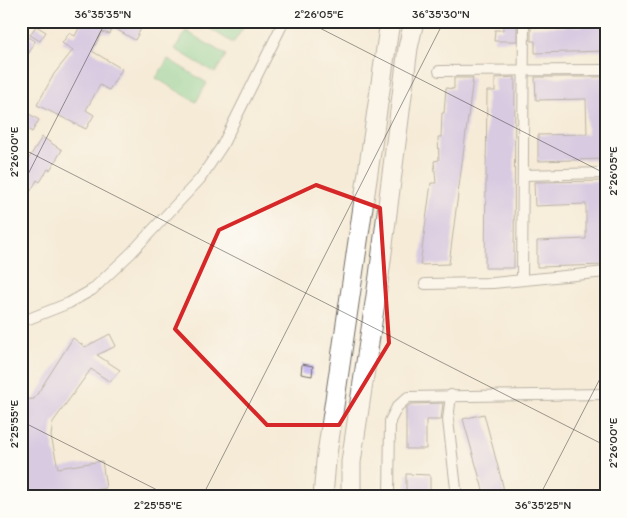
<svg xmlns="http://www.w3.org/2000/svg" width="627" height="518" viewBox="0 0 627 518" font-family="Itim,sans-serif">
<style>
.green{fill:#7ed193;stroke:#547e5f}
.building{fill:#b4a2ee}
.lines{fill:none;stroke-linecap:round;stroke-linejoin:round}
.street-casing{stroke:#726e67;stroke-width:12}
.highway-casing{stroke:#726e67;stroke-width:21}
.street{stroke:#fff;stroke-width:10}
.highway{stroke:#fff;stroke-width:19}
.marked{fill:none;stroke:#d62828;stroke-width:4;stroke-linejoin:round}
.ticks{fill:none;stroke:#2b2b2b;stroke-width:1;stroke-opacity:0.45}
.neatline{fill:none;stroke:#2b2b2b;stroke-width:2}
.ticks-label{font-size:12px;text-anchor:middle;fill:#2b2b2b}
</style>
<rect width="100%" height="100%" fill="#fdfcf7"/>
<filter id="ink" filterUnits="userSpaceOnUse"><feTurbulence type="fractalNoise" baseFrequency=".02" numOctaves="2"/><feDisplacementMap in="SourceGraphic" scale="10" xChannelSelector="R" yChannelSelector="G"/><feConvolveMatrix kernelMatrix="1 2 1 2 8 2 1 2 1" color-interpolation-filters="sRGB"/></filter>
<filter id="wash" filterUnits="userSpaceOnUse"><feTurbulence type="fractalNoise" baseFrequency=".0096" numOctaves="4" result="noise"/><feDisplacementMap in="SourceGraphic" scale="20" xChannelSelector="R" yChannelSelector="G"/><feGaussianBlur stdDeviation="1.12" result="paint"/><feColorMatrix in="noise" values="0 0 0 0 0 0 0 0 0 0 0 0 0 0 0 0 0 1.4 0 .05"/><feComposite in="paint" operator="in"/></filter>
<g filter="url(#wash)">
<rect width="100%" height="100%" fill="#f6ebd7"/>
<!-- green -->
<g class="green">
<polygon points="198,21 239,21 245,25 233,43"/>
<polygon points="186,31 226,55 215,73 175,49"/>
<polygon points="168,59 207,83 196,102 156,78"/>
</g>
<g id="blocks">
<!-- building -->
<g class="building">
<polygon points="77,21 145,21 135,40 112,27 110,34 102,32 92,51 122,69 109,90 100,85 86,110 94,115 86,129 37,105 54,74 73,50 62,43 69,33 75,36 81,24"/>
<polygon points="503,21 517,21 517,41 494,41 495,30 503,30"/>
<polygon points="584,21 606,21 606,51 535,53 535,41 531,41 531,27 584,26"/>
<polygon points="36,26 46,32 40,41 30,35"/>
<polygon points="21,33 35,41 29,53 21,49"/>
<polygon points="515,77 514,268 485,268 487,91 495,91 495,78"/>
<polygon points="535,77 606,77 606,159 538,161 538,135 587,134 586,99 536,100"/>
<polygon points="454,78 473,78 449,264 420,265 431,183 436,183 434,161 439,160 438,137 441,137 442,113 444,113 446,88 454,89"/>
<polygon points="21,109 39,120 32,132 21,125"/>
<polygon points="42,137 62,150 50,170 48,169 40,182 37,180 21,208 21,171"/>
<polygon points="606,181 606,265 537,267 537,241 586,239 586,204 535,206 534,182"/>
<polygon points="110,334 116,346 97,355 120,370 110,382 91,369 53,422 51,436 58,468 102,461 106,488 56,497 21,497 21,400 34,399 73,338 85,347"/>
<polygon points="302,364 313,366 312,376 301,374"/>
<polygon points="443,403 441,420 426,420 426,449 406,449 406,408 411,404"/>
<polygon points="484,414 503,486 504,497 485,497 463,419"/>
<polygon points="406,474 430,475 430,497 406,497"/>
</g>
</g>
</g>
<g filter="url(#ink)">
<use href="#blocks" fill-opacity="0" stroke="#726e67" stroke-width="1"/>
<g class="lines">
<!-- street casing -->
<g class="street-casing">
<g id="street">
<polyline points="439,71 606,70"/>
<polyline points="523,175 606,173"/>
<polyline points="522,280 524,21"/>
<polyline points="425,284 493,283 606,272"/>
<polyline points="21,322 69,303 92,290 131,253 200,179 222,146 284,21"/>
<polyline points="451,395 448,420 457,497"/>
<polyline points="389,497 390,421 397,407 408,397 606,394"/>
</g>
</g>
<!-- highway casing -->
<g class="highway-casing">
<g id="highway">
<polyline points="323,497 326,461 390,21"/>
<polyline points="351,497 351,462 379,276 408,48 414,21"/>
</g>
</g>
<!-- street -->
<use href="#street" class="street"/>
<!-- highway -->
<use href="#highway" class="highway"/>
</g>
</g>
<!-- marked area -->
<path d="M0 0H627V518H0ZM316,185L380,208L389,343L339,425H267L175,329L219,230Z" fill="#f6ebd7" fill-opacity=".55" fill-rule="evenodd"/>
<path class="marked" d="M316,185L380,208L389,343L339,425H267L175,329L219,230Z"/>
<!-- ticks -->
<path class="ticks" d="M306,21L606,174M21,148L606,446M21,188L106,21M21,421L171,497M202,497L444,21M539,497L606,367"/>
<!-- margin -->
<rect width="627" height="518" fill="none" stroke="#fdfcf7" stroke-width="55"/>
<rect x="28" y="28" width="572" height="462" class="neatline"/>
<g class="ticks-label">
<text x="103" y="18">36°35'35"N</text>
<text x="319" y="18">2°26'05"E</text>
<text x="441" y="18">36°35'30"N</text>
<text transform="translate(14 152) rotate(-90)" y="4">2°26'00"E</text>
<text transform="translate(613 171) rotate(-90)" y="4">2°26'05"E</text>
<text transform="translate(14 424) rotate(-90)" y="4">2°25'55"E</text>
<text transform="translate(613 443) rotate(-90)" y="4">2°26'00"E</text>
<text x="158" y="509">2°25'55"E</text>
<text x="543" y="509">36°35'25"N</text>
</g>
</svg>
